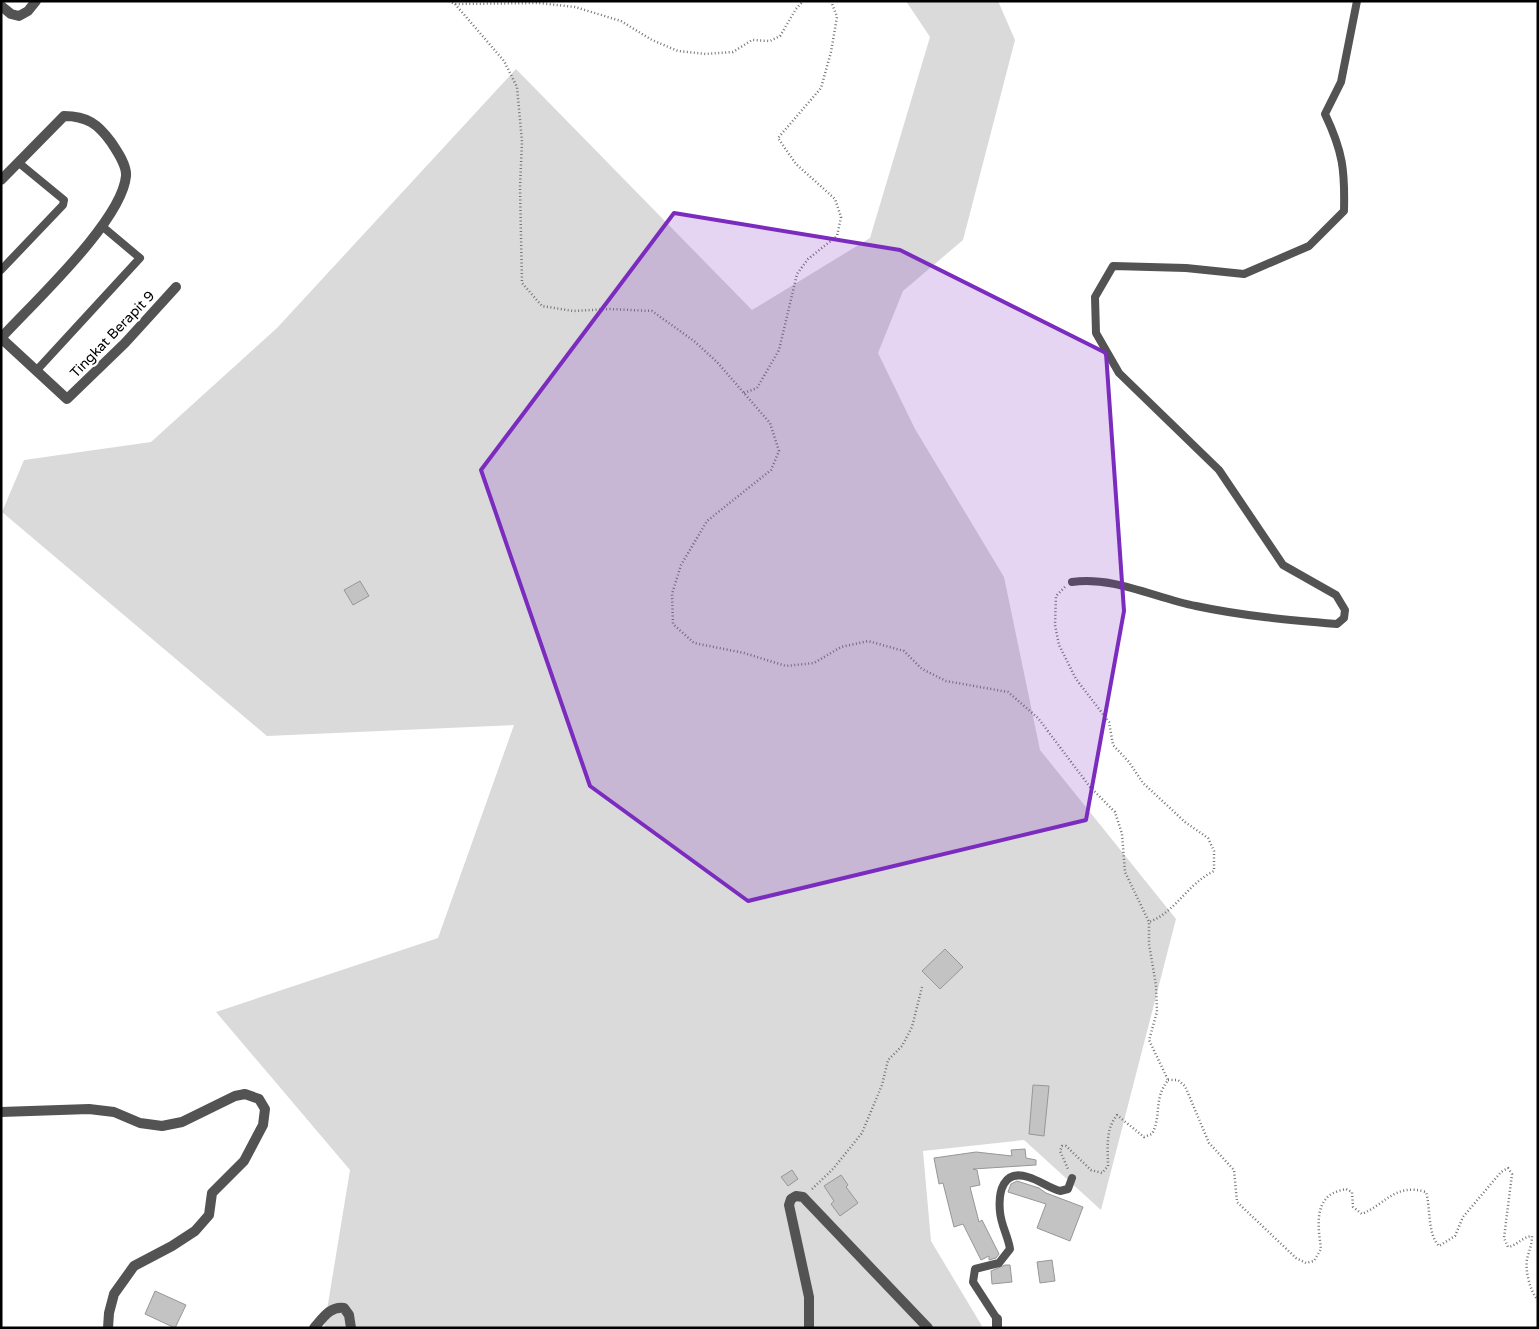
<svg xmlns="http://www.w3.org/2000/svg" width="1539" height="1329" viewBox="0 0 1539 1329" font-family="'Varela Round',sans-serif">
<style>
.green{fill:#dadada}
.building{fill:#c3c3c3;stroke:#979797}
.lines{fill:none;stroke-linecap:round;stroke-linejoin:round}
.path{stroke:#757575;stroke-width:2.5;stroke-dasharray:1 2.5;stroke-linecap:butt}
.service{stroke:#535353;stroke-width:8}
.minor{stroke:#535353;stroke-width:10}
.marked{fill:#7b2cbf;fill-opacity:0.2;stroke:#7b2cbf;stroke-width:4;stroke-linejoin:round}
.labels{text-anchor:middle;stroke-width:4.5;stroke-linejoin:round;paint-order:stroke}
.street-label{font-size:14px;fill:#000;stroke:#fff}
</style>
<rect width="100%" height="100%" fill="#fff"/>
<!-- green -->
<polygon class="green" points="906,1 998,1 1015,40 963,240 903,291 878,353 915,429 1004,577 1040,750 1176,919 1101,1210 1024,1140 923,1151 931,1241 982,1326 975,1328 324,1328 350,1170 216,1012 438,938 514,725 267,736 2,512 24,460 151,442 277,328 516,69 752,310 870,238 930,37"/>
<!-- building -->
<g class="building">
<polygon points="360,581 369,596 353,605 344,590"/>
<polygon points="945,949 963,967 940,989 922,971"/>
<polygon points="1033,1085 1049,1086 1044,1136 1029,1134"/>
<polygon points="1025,1149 1026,1158 1036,1160 1036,1165 973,1169 977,1170 980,1185 970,1187 979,1222 982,1220 999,1254 996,1258 989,1260 989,1256 981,1260 963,1224 954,1227 943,1183 939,1184 934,1158 976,1152 1012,1156 1011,1150"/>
<polygon points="792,1170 798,1179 788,1186 781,1177"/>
<polygon points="841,1175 848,1185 846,1187 858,1203 840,1216 831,1204 834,1201 824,1186"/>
<polygon points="1017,1181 1039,1188 1046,1193 1083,1207 1070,1241 1037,1228 1046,1204 1008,1192 1011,1184"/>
<polygon points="1052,1260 1055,1281 1040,1283 1037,1262"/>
<polygon points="1005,1265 1010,1265 1012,1282 992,1284 991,1271"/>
<polygon points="155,1291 186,1305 175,1328 145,1314"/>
</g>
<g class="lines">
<!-- path -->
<g class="path">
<polyline points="449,1 455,4 539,3 575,7 621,21 652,40 678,51 706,54 733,52 752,40 770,41 780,36 796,9 803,1"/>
<path d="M455,4L504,61L517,87L522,142L520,187L522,283L542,306L573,311L610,309L652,311L694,341L717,362L770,423L779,451L771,470L707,521L681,565L672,594L673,624L694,643L744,653L786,666L814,663L841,647L868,641L904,651L922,669L946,681L1008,692L1038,718L1090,787L1115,812L1122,834L1125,872L1149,922V944L1156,985L1157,1012L1149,1040L1168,1080C1153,1100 1162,1115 1152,1134L1144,1137L1117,1115C1105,1130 1108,1148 1108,1166L1102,1173L1091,1170L1066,1146H1062L1060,1151L1068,1169"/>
<polyline points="744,393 757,388 779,350 797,274 808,259 837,236 841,217 835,199 796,164 778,138 821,88 831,52 837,17 831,1"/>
<path d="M1065,587L1056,596L1055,625L1059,645L1076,679L1109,722L1113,745L1129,762L1143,783L1185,822L1208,838L1214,851V871C1186,885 1176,912 1149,922"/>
<path d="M1168,1080H1178L1185,1086L1209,1143L1234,1170L1237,1202L1296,1258L1306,1263L1314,1261L1321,1249C1319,1232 1314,1207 1330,1195C1334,1192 1341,1190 1346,1189L1352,1192L1353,1207L1362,1214C1387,1203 1395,1183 1426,1192C1431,1209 1427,1233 1439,1246L1455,1236L1463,1217L1501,1172L1508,1168L1512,1174L1504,1238L1508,1247C1518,1245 1522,1237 1532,1236C1532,1245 1529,1251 1527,1259C1525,1270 1530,1292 1538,1300"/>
<polyline points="812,1189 833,1169 862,1133 882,1085 888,1060 902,1046 912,1027 922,987"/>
</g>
<!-- service -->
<g class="service">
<polyline points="1,270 63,205 64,200 19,163"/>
<polyline points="36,371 140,258 103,227"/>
<path d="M1072,582C1114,576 1155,598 1196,606C1243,616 1289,620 1337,624L1344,618L1345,610L1336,595L1283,565L1219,470L1119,373L1096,333L1095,297L1113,266L1186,268L1244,274L1309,246L1344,211C1345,170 1343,152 1325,114L1341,82L1357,1"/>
<path d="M997,1319L973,1282L975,1269L999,1263L1010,1249C1008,1236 1001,1225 1000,1212C998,1192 1003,1169 1028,1177C1039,1180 1049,1188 1060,1191L1068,1189L1072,1178"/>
</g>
<!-- minor -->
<g class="minor">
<polyline points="1,6 11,14 19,16 28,11 36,1"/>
<path d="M1,180L64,116C87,116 98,124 111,142C117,151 127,165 126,176C122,221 33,303 1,338"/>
<polyline points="1,338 67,399 125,343 176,287"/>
<polyline points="1,1112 89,1109 114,1112 140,1123 162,1126 182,1122 235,1096 245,1094 259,1099 265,1109 263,1125 244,1161 212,1193 209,1215 195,1231 172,1246 134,1266 114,1294 109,1313 108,1328"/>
<polyline points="997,1319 997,1328"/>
<path d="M314,1328C323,1318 330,1306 344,1308L349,1315L351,1328"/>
<polyline points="809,1328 809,1297 789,1205 791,1199 796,1196 803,1197 928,1328"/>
</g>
</g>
<!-- marked area -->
<path class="marked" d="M674,213L900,250L1106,353L1124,611L1086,820L748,901L590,786L481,470Z"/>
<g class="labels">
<!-- street labels -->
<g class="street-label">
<text transform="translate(112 334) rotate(-46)" y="5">Tingkat Berapit 9</text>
</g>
</g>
<!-- border -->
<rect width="1539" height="1329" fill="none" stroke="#000000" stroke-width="5"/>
</svg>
